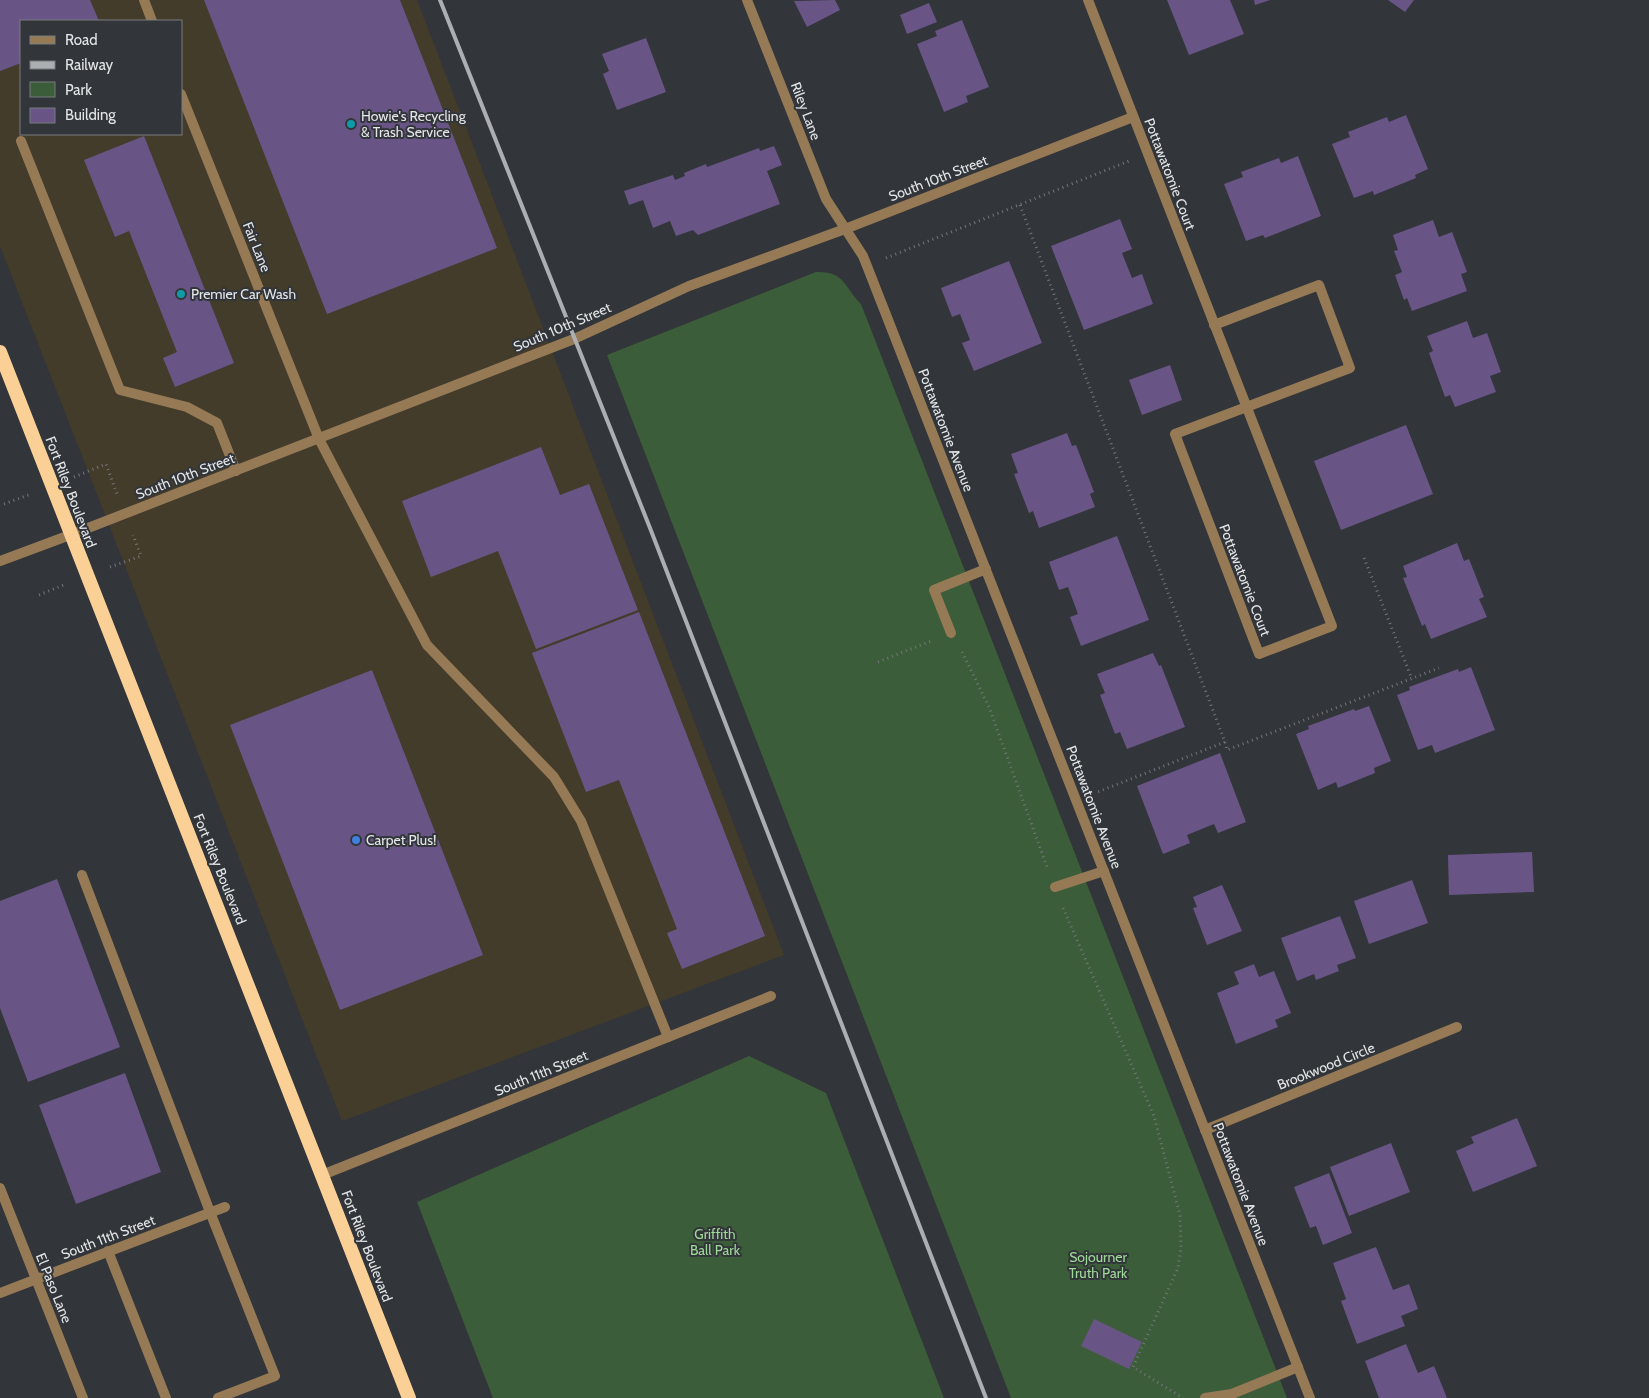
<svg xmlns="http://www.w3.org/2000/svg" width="1649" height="1398" viewBox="0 0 1649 1398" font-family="Cabin,sans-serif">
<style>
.commercial{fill:#443c2b;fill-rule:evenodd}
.green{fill:#3c5d39}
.building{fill:#685586}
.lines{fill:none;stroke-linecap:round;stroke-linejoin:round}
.path{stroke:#737679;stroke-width:3;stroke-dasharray:1 4;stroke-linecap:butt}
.service{stroke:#967a55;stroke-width:10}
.minor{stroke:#967a55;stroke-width:10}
.tertiary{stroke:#967a55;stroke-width:10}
.trunk{stroke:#fbd096;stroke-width:14}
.rail{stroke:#acafb2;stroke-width:4}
.culture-dot{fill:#0f9aa8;stroke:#323539;stroke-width:2}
.shop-dot{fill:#3f7fe0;stroke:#323539;stroke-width:2}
.labels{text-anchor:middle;stroke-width:4;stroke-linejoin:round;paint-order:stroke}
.street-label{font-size:14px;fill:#e3e6e8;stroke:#323539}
.poi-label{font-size:14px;fill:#e3e6e8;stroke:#323539;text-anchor:start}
.park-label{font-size:14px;fill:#9dd997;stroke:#323539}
</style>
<rect width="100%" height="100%" fill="#323539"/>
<!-- commercial -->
<path class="commercial" d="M0,0H417L784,955L342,1121L0,246ZM21,21H181V134H21Z"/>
<!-- green -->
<g class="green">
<path d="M816,272C845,271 844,287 861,304L1287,1398H1011L607,355Z"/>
<polygon points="749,1056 826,1093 944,1398 493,1398 417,1202"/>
</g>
<!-- building -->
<g class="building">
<polygon points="0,0 90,0 99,21 21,21 21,63 0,71"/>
<polygon points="204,0 400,0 497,248 327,314"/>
<polygon points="835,0 840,10 807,27 794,1"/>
<polygon points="1167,0 1230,0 1244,34 1189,55"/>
<polygon points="1254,0 1270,0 1255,5"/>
<polygon points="1388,0 1414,0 1405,12"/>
<polygon points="929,3 937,22 907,34 900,15"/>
<polygon points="962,20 989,87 966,96 968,102 944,112 917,44 937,36 935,31"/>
<polygon points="646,38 666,92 617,110 603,74 609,71 602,54"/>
<polygon points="1406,115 1428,169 1415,175 1416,178 1374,195 1373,191 1354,198 1332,144 1350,137 1348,132 1387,117 1389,122"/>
<polygon points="144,136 234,363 175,387 163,358 177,352 129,231 115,237 84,160"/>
<polygon points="774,146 782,165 767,171 780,204 698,235 693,230 676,236 670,221 653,228 643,200 629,205 624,191 673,175 675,180 685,176 684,173 706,164 707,167 759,148 760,151"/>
<polygon points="1298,156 1321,216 1265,238 1263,235 1246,241 1224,184 1243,177 1241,172 1279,158 1281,163"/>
<polygon points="1120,219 1132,249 1122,253 1132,278 1142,274 1153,304 1084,330 1051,246"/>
<polygon points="1433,220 1439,237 1452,232 1467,272 1461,274 1467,291 1412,311 1407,298 1404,300 1395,275 1402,272 1394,251 1398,250 1393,235"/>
<polygon points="1009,261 1042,343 974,371 962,343 970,340 960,314 952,317 941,288"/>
<polygon points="1467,321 1473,338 1487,333 1501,372 1490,376 1496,392 1455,407 1450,395 1445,397 1429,353 1433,351 1427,336"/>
<polygon points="1170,365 1182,400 1142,415 1129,380"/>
<polygon points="1406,425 1433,494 1341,530 1314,461"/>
<polygon points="1067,433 1072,446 1076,445 1094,492 1090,494 1095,507 1039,528 1033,511 1029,513 1014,474 1018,473 1011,454"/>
<polygon points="541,447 560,495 589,484 638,610 536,649 498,551 431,577 402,501"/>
<polygon points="1117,536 1149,620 1081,646 1070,617 1078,614 1068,587 1059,590 1049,562"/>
<polygon points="1457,543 1464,561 1469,559 1484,597 1479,599 1487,617 1431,639 1425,624 1422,626 1403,578 1407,577 1403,566"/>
<polygon points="639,612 765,936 682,969 667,933 677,929 619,780 586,792 532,653"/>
<polygon points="1153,653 1159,666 1161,665 1185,727 1127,749 1120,732 1115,734 1100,695 1105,693 1097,674"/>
<polygon points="1471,667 1495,730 1435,753 1432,745 1418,750 1397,695 1410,690 1409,687 1458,669 1459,672"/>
<polygon points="372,670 483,955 340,1010 230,725"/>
<polygon points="1369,706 1391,761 1374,768 1375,773 1338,788 1336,782 1318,790 1296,734 1309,729 1308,726 1354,709 1355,711"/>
<polygon points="1220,753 1246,822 1218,833 1214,824 1187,835 1190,843 1163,854 1137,786"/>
<polygon points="1532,852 1534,892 1449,895 1448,855"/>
<polygon points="57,879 120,1047 28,1082 0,1008 0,901"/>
<polygon points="1412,880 1428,923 1369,944 1354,901"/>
<polygon points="1222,885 1242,931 1207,945 1193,908 1197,907 1193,897"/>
<polygon points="1340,916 1356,958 1337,965 1339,971 1316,980 1314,974 1297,981 1281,938"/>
<polygon points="1254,964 1259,977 1274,971 1291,1013 1275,1020 1278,1027 1236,1044 1217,993 1239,984 1234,972"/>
<polygon points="125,1073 161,1172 76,1204 39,1105"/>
<polygon points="1517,1118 1537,1166 1473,1192 1456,1151 1474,1143 1471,1137"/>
<polygon points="1391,1143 1410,1192 1349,1216 1330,1167"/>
<polygon points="1329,1173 1352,1233 1323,1245 1316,1226 1310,1228 1294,1187"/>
<polygon points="1376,1247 1393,1290 1409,1284 1418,1309 1401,1316 1405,1326 1357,1344 1341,1301 1346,1299 1333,1263"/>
<polygon points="1094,1319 1142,1342 1129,1369 1081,1346"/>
<polygon points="1406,1344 1418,1373 1434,1366 1447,1398 1379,1398 1365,1361"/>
</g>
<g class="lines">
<!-- path -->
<g class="path">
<polyline points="1020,205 1225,742 1095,793"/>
<polyline points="886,258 1129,161"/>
<polyline points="74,477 106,464 117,494"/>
<polyline points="4,504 31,494"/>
<polyline points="1364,558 1412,679"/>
<polyline points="110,567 141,556 133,535"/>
<polyline points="39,595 66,584"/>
<polyline points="962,652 989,707 1047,867"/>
<polyline points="878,662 931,641"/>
<polyline points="1225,742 1227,750 1439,668"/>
<polyline points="1063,908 1154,1116 1180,1215 1181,1248 1178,1268 1133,1367 1183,1398"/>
</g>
<!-- service -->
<g class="service">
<polyline points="21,141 120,390 187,407 217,423 236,471"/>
<polyline points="319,439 427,645 554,777 581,821 668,1037"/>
<polyline points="951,633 934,590 986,569"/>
<polyline points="82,875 210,1212 275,1376 218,1398"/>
<polyline points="1055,887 1104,871"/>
<polyline points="108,1251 166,1398"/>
<polyline points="1205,1398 1232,1394 1298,1367"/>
</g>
<!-- minor -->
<g class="minor">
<polyline points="144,0 152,21"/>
<polyline points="747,0 826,199 863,256 867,266 1310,1398"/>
<path d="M1088,0C1170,208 1251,417 1332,626L1259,654L1175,434L1350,368L1319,285L1214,325"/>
<polyline points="181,94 319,439"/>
<polyline points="70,535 574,339 689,286 845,229 1133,117"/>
<polyline points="1205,1130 1457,1027"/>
<polyline points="322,1175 771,996"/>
<polyline points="0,1188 83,1398"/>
<polyline points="0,1293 225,1207"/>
</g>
<!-- tertiary -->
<polyline class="tertiary" points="0,561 70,535"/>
<!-- trunk -->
<polyline class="trunk" points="0,352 409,1398"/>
<!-- rail -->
<polyline class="rail" points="440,0 650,528 986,1398"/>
</g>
<!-- markers -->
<g class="culture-dot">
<circle cx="351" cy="124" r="5"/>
<circle cx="181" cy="294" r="5"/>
</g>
<circle class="shop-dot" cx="356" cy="840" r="5"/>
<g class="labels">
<!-- street labels -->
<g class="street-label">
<text transform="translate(806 111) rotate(69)" y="5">Riley Lane</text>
<text transform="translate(1170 174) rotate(69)" y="5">Pottawatomie Court</text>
<text transform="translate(938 178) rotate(-21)" y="5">South 10th Street</text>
<text transform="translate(257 247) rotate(68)" y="5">Fair Lane</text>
<text transform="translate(562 327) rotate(-23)" y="5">South 10th Street</text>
<text transform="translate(946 430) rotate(69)" y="5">Pottawatomie Avenue</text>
<text transform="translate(185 476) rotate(-21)" y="5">South 10th Street</text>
<text transform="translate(71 492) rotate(69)" y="5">Fort Riley Boulevard</text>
<text transform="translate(1245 580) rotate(69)" y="5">Pottawatomie Court</text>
<text transform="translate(1094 807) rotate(69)" y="5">Pottawatomie Avenue</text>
<text transform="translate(220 869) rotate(68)" y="5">Fort Riley Boulevard</text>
<text transform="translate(1326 1066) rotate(-22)" y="5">Brookwood Circle</text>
<text transform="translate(541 1073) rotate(-22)" y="5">South 11th Street</text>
<text transform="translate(1241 1184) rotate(69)" y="5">Pottawatomie Avenue</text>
<text transform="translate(108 1237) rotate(-21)" y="5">South 11th Street</text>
<text transform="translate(367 1246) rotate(69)" y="5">Fort Riley Boulevard</text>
<text transform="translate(54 1288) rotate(68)" y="5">El Paso Lane</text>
</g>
<!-- poi labels -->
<g class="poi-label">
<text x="361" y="121">Howie's Recycling<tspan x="361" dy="16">&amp; Trash Service</tspan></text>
<text x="191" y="299">Premier Car Wash</text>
<text x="366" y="845">Carpet Plus!</text>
</g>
<!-- park labels -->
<g class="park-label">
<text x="715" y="1239">Griffith<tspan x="715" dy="16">Ball Park</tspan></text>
<text x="1098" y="1262">Sojourner<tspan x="1098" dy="16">Truth Park</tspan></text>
</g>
</g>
<!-- legend -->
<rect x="20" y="20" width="162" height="115" fill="#323539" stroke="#797c7f"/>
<rect x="30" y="36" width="25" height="8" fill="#967a55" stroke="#797c7f"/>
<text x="65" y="45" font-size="15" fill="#e3e6e8">Road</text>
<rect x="30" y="61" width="25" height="8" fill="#acafb2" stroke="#797c7f"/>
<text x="65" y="70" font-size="15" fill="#e3e6e8">Railway</text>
<rect x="30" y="82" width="25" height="15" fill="#3c5d39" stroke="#797c7f"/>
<text x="65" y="95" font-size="15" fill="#e3e6e8">Park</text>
<rect x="30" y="108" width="25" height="15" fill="#685586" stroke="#797c7f"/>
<text x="65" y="120" font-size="15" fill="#e3e6e8">Building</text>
</svg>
